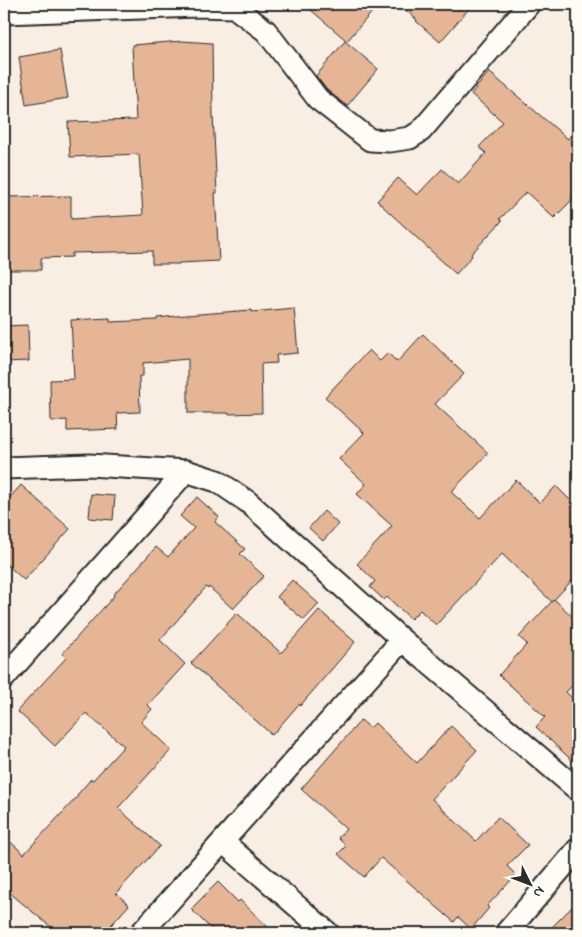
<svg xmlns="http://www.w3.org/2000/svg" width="582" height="937" viewBox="0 0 582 937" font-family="'Indie Flower',sans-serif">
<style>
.building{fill:#e5b596;stroke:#2b2b2b}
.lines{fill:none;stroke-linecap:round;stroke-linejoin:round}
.minor-casing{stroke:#2b2b2b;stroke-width:25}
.minor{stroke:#fdfcf7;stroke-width:21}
</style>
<rect width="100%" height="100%" fill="#f8eee4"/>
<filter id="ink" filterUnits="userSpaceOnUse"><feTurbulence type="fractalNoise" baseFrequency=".02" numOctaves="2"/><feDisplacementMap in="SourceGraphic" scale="10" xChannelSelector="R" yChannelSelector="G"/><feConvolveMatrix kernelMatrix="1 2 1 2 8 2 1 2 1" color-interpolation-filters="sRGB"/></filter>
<g filter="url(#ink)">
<!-- building -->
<g class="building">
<polygon points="304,4 379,4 347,41"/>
<polygon points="399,4 473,4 440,42 416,21 417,20"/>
<polygon points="182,41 212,43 213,115 217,193 215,193 219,261 179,263 179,264 152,264 152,251 72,253 72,257 41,258 41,270 4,270 4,197 71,196 71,219 143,215 139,154 70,157 68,122 136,120 132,45"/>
<polygon points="345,41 378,69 347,106 327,90 316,76"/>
<polygon points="60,50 68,98 26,105 19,57"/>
<polygon points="489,72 568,139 578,127 578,190 571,199 572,200 554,218 526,192 500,219 502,221 471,254 472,256 456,274 377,201 398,178 417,195 442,169 458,184 486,153 479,147 503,122 471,94"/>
<polygon points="294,308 298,353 276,355 277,363 261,364 262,413 228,414 228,413 188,413 188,359 143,363 143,376 139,376 140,412 117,413 118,429 67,431 67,420 51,421 50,380 74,379 71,320 110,318 110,322 157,320 157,318 186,315 252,310 252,312"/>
<polygon points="28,325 29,361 4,362 4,326"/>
<polygon points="423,334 464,374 435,404 488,453 451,492 480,518 516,480 540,503 556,486 578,508 578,574 552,602 502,554 436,625 420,610 411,619 387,597 384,600 370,587 375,581 357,564 392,526 357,494 366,484 339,459 364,433 325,397 369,350 380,361 388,353 397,362"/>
<polygon points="21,485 70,529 24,580 4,562 4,504"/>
<polygon points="91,494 115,496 113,520 89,518"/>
<polygon points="197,497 219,517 215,522 245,549 240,554 264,576 233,609 209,587 208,589 206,587 160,640 185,664 148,705 152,709 141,722 171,750 118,808 160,846 116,893 129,905 104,933 58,933 4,888 4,836 24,854 78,796 77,795 91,779 93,780 124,746 86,713 55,746 17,711 66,658 62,654 114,596 113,595 156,547 168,557 194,528 180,516"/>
<polygon points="324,511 338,524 323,541 309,528"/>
<polygon points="292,580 319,604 304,620 277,597"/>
<polygon points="554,599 578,622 578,679 566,692 578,704 578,766 536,727 545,717 499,675 527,644 519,637"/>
<polygon points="319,610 355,642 300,706 299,704 272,735 191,663 237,613 281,653"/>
<polygon points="361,720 370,728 375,723 417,763 451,726 477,750 432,799 476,841 498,817 528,845 507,866 516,875 487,906 489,908 471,929 458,917 454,922 381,858 364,877 338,854 346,846 338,838 346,829 301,789"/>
<polygon points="218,882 238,902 240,900 274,933 215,933 191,909"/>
<polygon points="578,901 578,933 546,933"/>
</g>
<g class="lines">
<!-- minor casing -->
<g class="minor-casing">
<g id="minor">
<polyline points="4,13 197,6 234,7 266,31 318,99 370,140 390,141 410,138 421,131 529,4"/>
<polyline points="4,468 89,465 186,471 217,481 248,502 402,640 578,790"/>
<polyline points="4,678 186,471"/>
<polyline points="223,842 328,933"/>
<polyline points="141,933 402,640"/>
<polyline points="506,933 578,849"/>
</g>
</g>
<!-- minor -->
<use href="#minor" class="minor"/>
</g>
</g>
<!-- margin -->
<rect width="582" height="937" fill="none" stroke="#fdfcf7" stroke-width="20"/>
<rect x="10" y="10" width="562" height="917" fill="none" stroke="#2b2b2b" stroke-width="2" filter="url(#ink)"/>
<!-- north arrow -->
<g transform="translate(530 884) rotate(132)" stroke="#fdfcf7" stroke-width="4" paint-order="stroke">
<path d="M0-4L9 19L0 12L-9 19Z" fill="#2b2b2b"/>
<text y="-8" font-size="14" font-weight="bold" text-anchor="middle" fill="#2b2b2b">N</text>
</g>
</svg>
